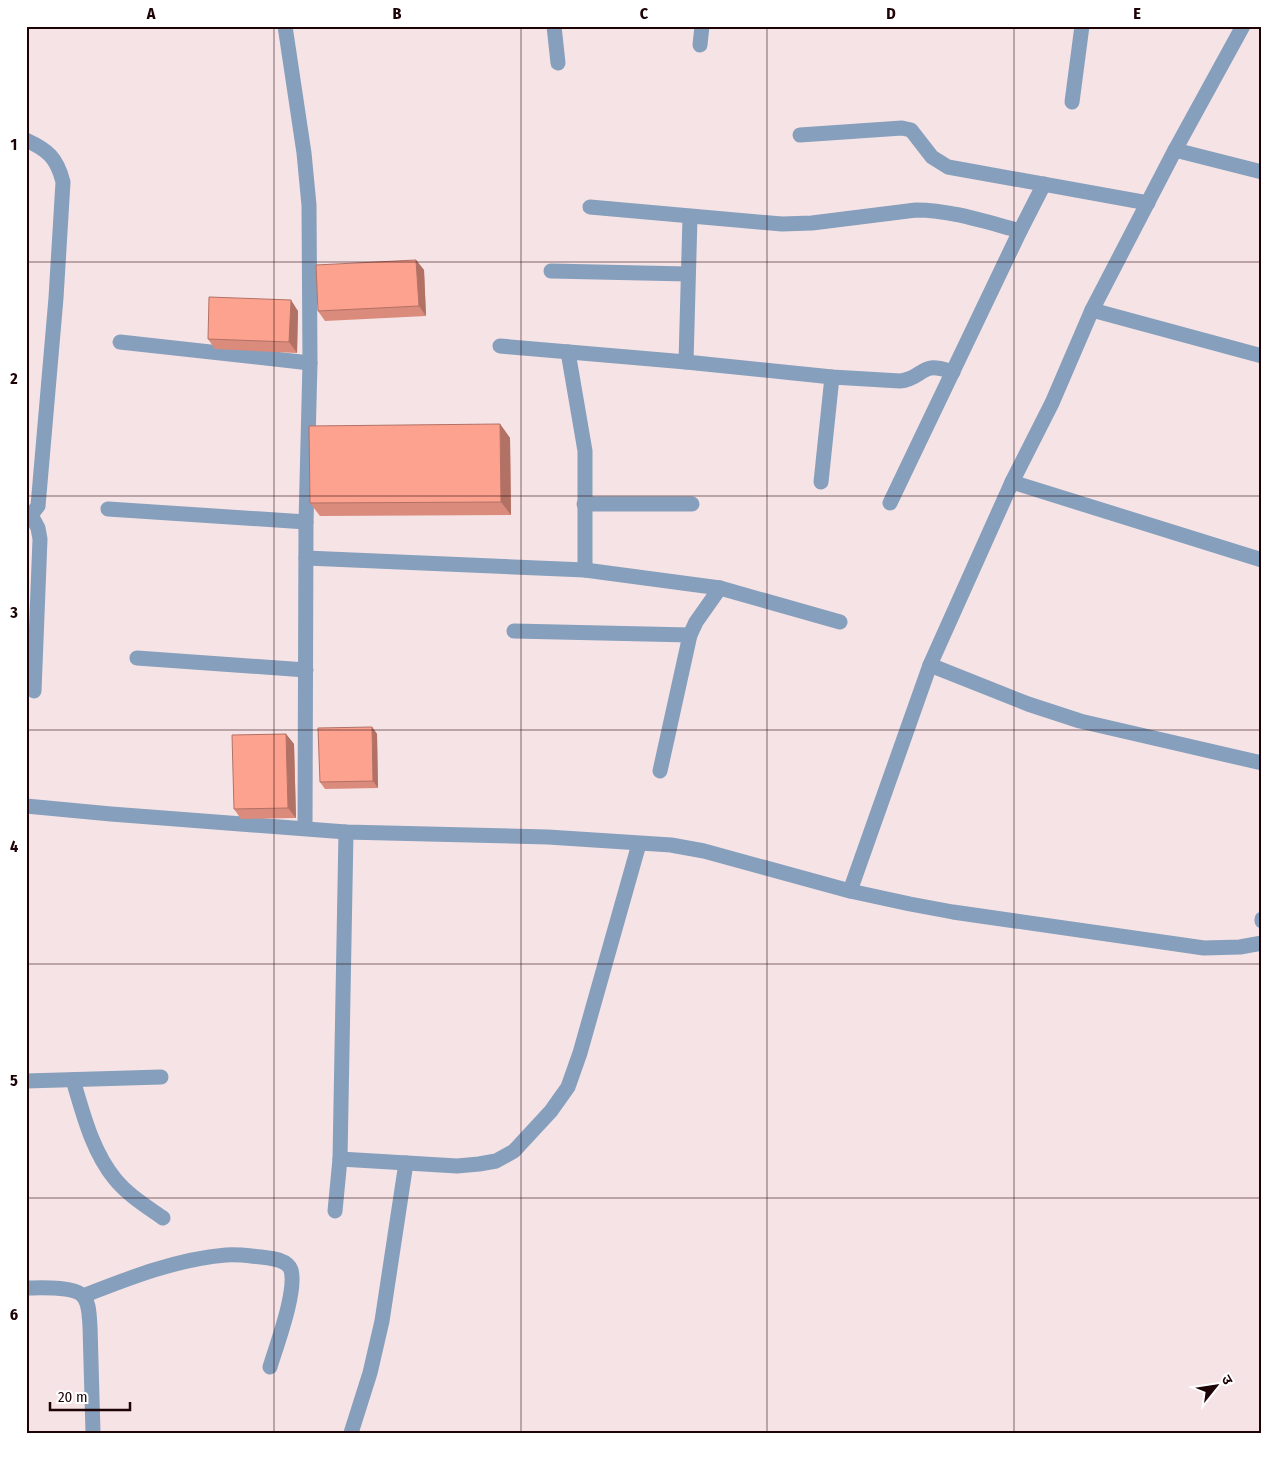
<svg xmlns="http://www.w3.org/2000/svg" width="1288" height="1459" viewBox="0 0 1288 1459" font-family="'Fira Sans Condensed','Noto Sans Devanagari',sans-serif">
<style>
.lines{fill:none;stroke-linecap:round;stroke-linejoin:round}
.minor{stroke:#869fbc;stroke-width:15}
.wall{fill:#da8b7c}
.shaded-wall{fill:#b27165}
.building{fill:#fea290;stroke:#b27165}
.grid{fill:none;stroke:#1d0206;stroke-width:1;stroke-opacity:0.55}
.neatline{fill:none;stroke:#1d0206;stroke-width:2}
.grid-label{font-size:16px;text-anchor:middle;font-weight:bold;fill:#1d0206}
</style>
<rect width="100%" height="100%" fill="#f6e3e5"/>
<g class="lines">
<!-- minor -->
<g class="minor">
<polyline points="285,26 304,153 309,205 310,363 306,522 305,828"/>
<polyline points="554,26 558,63"/>
<polyline points="700,45 702,26"/>
<polyline points="1072,102 1082,26"/>
<polyline points="800,135 902,128 911,130 932,157 948,167 1148,203"/>
<path d="M26,140C48,150 57,158 63,182L56,298L38,506L31,515L26,516"/>
<polyline points="1175,150 1262,172"/>
<path d="M590,207L782,224L812,223L916,210C951,210 986,222 1020,231"/>
<polyline points="551,271 688,274"/>
<polyline points="1092,310 1262,356"/>
<polyline points="120,342 310,363"/>
<path d="M500,346L686,362L832,377L900,381C916,380 921,369 931,368C938,367 946,370 953,372"/>
<polyline points="568,352 585,451 585,570"/>
<polyline points="686,362 690,217"/>
<polyline points="821,482 832,377"/>
<polyline points="1012,482 1262,560"/>
<polyline points="890,503 1020,231 1044,184"/>
<polyline points="584,504 692,504"/>
<polyline points="108,509 306,522"/>
<polyline points="31,515 38,528 40,539 34,691"/>
<polyline points="306,558 585,570 720,588 840,622"/>
<polyline points="514,631 690,635"/>
<polyline points="137,658 306,670"/>
<polyline points="930,665 1028,704 1080,721 1262,763"/>
<polyline points="660,771 690,635 696,622 720,588"/>
<polyline points="26,806 111,814 346,832 548,837 671,845 704,851 850,891 910,904 953,912 1204,948 1240,947 1262,943"/>
<polyline points="850,891 930,665 1012,482 1052,403 1092,310 1175,150 1243,26"/>
<polyline points="1262,919 1262,921"/>
<path d="M73,1080C83,1113 92,1151 115,1179C128,1195 146,1206 163,1218"/>
<polyline points="26,1081 161,1077"/>
<polyline points="340,1159 457,1166 479,1164 496,1161 514,1151 551,1111 568,1087 580,1053 639,844"/>
<polyline points="335,1211 340,1159 346,832"/>
<path d="M26,1288C40,1288 72,1286 82,1295C90,1302 89,1317 90,1326L93,1433"/>
<path d="M83,1296C129,1278 177,1259 226,1255C238,1254 250,1256 261,1257C270,1258 287,1259 291,1270C297,1291 277,1344 270,1367"/>
<polyline points="351,1433 370,1373 382,1321 406,1163"/>
</g>
</g>
<!-- wall -->
<g class="wall">
<polygon points="416,260 424,270 426,316 325,321 318,311"/>
<polygon points="298,311 297,353 215,349 208,339"/>
<polygon points="500,424 510,438 511,515 320,516 310,503"/>
<polygon points="372,727 377,734 378,788 325,789 320,782"/>
<polygon points="286,734 294,744 296,818 241,819 234,809"/>
</g>
<!-- shaded-wall -->
<g class="shaded-wall">
<polygon points="416,260 424,270 426,316 419,306"/>
<polygon points="291,300 298,311 297,353 289,342"/>
<polygon points="500,424 510,438 511,515 501,502"/>
<polygon points="372,727 377,734 378,788 373,781"/>
<polygon points="286,734 294,744 296,818 288,808"/>
</g>
<!-- building -->
<g class="building">
<polygon points="416,260 419,306 318,311 316,265"/>
<polygon points="209,297 291,300 289,342 208,339"/>
<polygon points="500,424 501,502 310,503 309,426"/>
<polygon points="372,727 373,781 320,782 318,728"/>
<polygon points="286,734 288,808 234,809 232,735"/>
</g>
<!-- grid -->
<path class="grid" d="M274,26V1433M521,26V1433M767,26V1433M1014,26V1433M26,262H1262M26,496H1262M26,730H1262M26,964H1262M26,1198H1262"/>
<!-- border -->
<rect width="1288" height="1459" fill="none" stroke="#ffffff" stroke-width="55"/>
<!-- north arrow -->
<g transform="translate(1216 1386) rotate(60)" stroke="#ffffff" stroke-width="4" paint-order="stroke">
<path d="M0-4L9 19L0 12L-9 19Z" fill="#1d0206"/>
<text y="-8" font-size="14" font-weight="bold" text-anchor="middle" fill="#1d0206">उ</text>
</g>
<!-- scale -->
<path d="M50 1402v8h80v-8" fill="none" stroke="#1d0206" stroke-width="2.5"/>
<text x="58" y="1402" font-size="15" fill="#1d0206" stroke="#ffffff" stroke-width="4" paint-order="stroke">20 m</text>
<rect x="28" y="28" width="1232" height="1404" class="neatline"/>
<g class="grid-label">
<text x="151" y="19">A</text>
<text x="397" y="19">B</text>
<text x="644" y="19">C</text>
<text x="891" y="19">D</text>
<text x="1137" y="19">E</text>
<text x="14" y="150">1</text>
<text x="14" y="384">2</text>
<text x="14" y="618">3</text>
<text x="14" y="852">4</text>
<text x="14" y="1086">5</text>
<text x="14" y="1320">6</text>
</g>
</svg>
